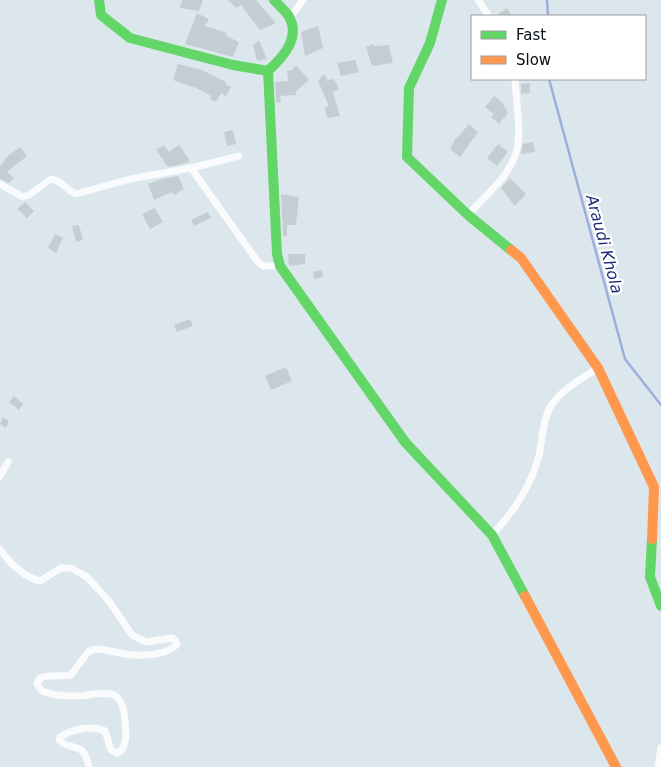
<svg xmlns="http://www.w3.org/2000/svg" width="661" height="767" viewBox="0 0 661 767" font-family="'DejaVu Sans',sans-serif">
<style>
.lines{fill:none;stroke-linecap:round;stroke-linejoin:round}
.stream{stroke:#9caede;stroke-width:2.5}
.building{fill:#c4ced2}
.street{stroke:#fafbfc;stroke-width:7}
.fast{stroke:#63d668;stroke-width:10}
.slow{stroke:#ff974d;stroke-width:10}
.labels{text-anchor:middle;stroke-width:4.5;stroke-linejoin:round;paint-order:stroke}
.water-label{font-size:16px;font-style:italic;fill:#1e2b78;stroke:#fff}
</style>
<rect width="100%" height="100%" fill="#dce7ed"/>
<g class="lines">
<!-- stream -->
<g class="stream">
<polyline points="547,0 548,16"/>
<polyline points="549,79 625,359 661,405"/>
</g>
</g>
<!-- building -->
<g class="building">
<polygon points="182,0 203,0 199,11 180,8"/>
<polygon points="227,0 256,0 276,23 260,30 241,5 237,8"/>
<polygon points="507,8 512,16 495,16"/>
<polygon points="197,13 209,19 205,26 227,33 226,36 239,42 233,57 185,44"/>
<polygon points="318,26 323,48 305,56 301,32"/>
<polygon points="259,40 267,59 257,61 253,45"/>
<polygon points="373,44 374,46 389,45 393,63 372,66 366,47"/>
<polygon points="355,60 359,72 341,76 337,63"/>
<polygon points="178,64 202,70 226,82 225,84 231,87 226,96 221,93 216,102 209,99 211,96 196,88 173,80"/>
<polygon points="296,65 309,80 296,91 296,95 280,96 281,102 276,103 275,82 288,81 287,71 292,70"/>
<polygon points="324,74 328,80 334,79 339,89 333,92 340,116 327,118 325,108 329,106 318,81"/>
<polygon points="530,83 530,93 521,94 521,84"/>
<polygon points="494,96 502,102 508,113 499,124 491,117 494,114 485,107"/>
<polygon points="469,124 478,132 460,157 450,149 456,137 457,138"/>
<polygon points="233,130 236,144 227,146 224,132"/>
<polygon points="533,142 535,152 521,154 523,144"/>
<polygon points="498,144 508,152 497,166 487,158"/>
<polygon points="164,145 169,152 179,145 190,161 186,163 168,167 156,150"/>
<polygon points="20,147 27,156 7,172 14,178 9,183 0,179 0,166 8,156"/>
<polygon points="178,176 184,189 174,195 172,192 154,200 148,184 162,179"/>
<polygon points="510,178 526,194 515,206 501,188"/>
<polygon points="281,194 299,197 296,225 287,225 287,236 283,236"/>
<polygon points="25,202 34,211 27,218 17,209"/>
<polygon points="155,208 163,222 150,229 142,214"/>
<polygon points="208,212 211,218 194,226 191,220"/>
<polygon points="79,225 83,240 76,242 72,226"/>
<polygon points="55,234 63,238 56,253 48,248"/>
<polygon points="288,254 305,254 305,264 289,266"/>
<polygon points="322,270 323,277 314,279 313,272"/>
<polygon points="190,319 193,326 177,332 174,325"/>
<polygon points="286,367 292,381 271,390 265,376"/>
<polygon points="14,396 23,404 19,410 9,402"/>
<polygon points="3,417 9,421 6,428 0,424"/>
</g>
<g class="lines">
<!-- street -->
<g class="street">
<polyline points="478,0 489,16"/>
<polyline points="290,18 303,0"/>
<polyline points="191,168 258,262 264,266 280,266"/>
<path d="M0,184L23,197L29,195L51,179C63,181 66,190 76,194L130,179L191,168L239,156"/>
<path d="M468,215C484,197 509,177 516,153C522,133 516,100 515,79"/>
<polyline points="0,476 8,462"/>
<path d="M492,535C514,511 531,487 539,455C543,438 542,419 553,403C564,388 583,378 598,368"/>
<path d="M0,549C9,563 24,577 40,581L61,568H71L87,577L109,601L132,635L146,642L172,638L175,640L177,644C169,654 147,656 135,655C122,655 108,649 95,649L88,652L71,675C60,677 50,674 40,678L37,683C38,685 40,689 41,690C48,696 78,697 87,695C113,691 123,692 125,721C126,732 127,742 121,751L117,753L111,750L105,731C92,725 72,729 60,737L59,740C73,753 83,739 89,767"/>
<polyline points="658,767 661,748"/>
</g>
<!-- fast -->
<g class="fast">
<path d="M99,0L101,15L130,38L233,65L268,71C283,57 302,37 288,15C284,10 279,5 274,0"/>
<polyline points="442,0 430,43 409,88 407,157 468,215 511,250"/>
<polyline points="268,71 277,254 280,266 405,442 492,535 525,596"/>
<polyline points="652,539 650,577 661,606"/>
</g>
<!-- slow -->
<g class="slow">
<polyline points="511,250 521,258 598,368 654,487 652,539"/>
<polyline points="525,596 616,767"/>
</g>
</g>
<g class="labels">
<!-- water labels -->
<g class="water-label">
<text transform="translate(605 244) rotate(75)" y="6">Araudi Khola</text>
</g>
</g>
<!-- legend -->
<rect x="471" y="15" width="175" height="65" fill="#ffffff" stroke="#9c9ea0"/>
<rect x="481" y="31" width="25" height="8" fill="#63d668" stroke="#9c9ea0"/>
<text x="516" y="40" font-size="15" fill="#070d11">Fast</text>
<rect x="481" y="56" width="25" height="8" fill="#ff974d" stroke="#9c9ea0"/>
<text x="516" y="65" font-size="15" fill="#070d11">Slow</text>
</svg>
